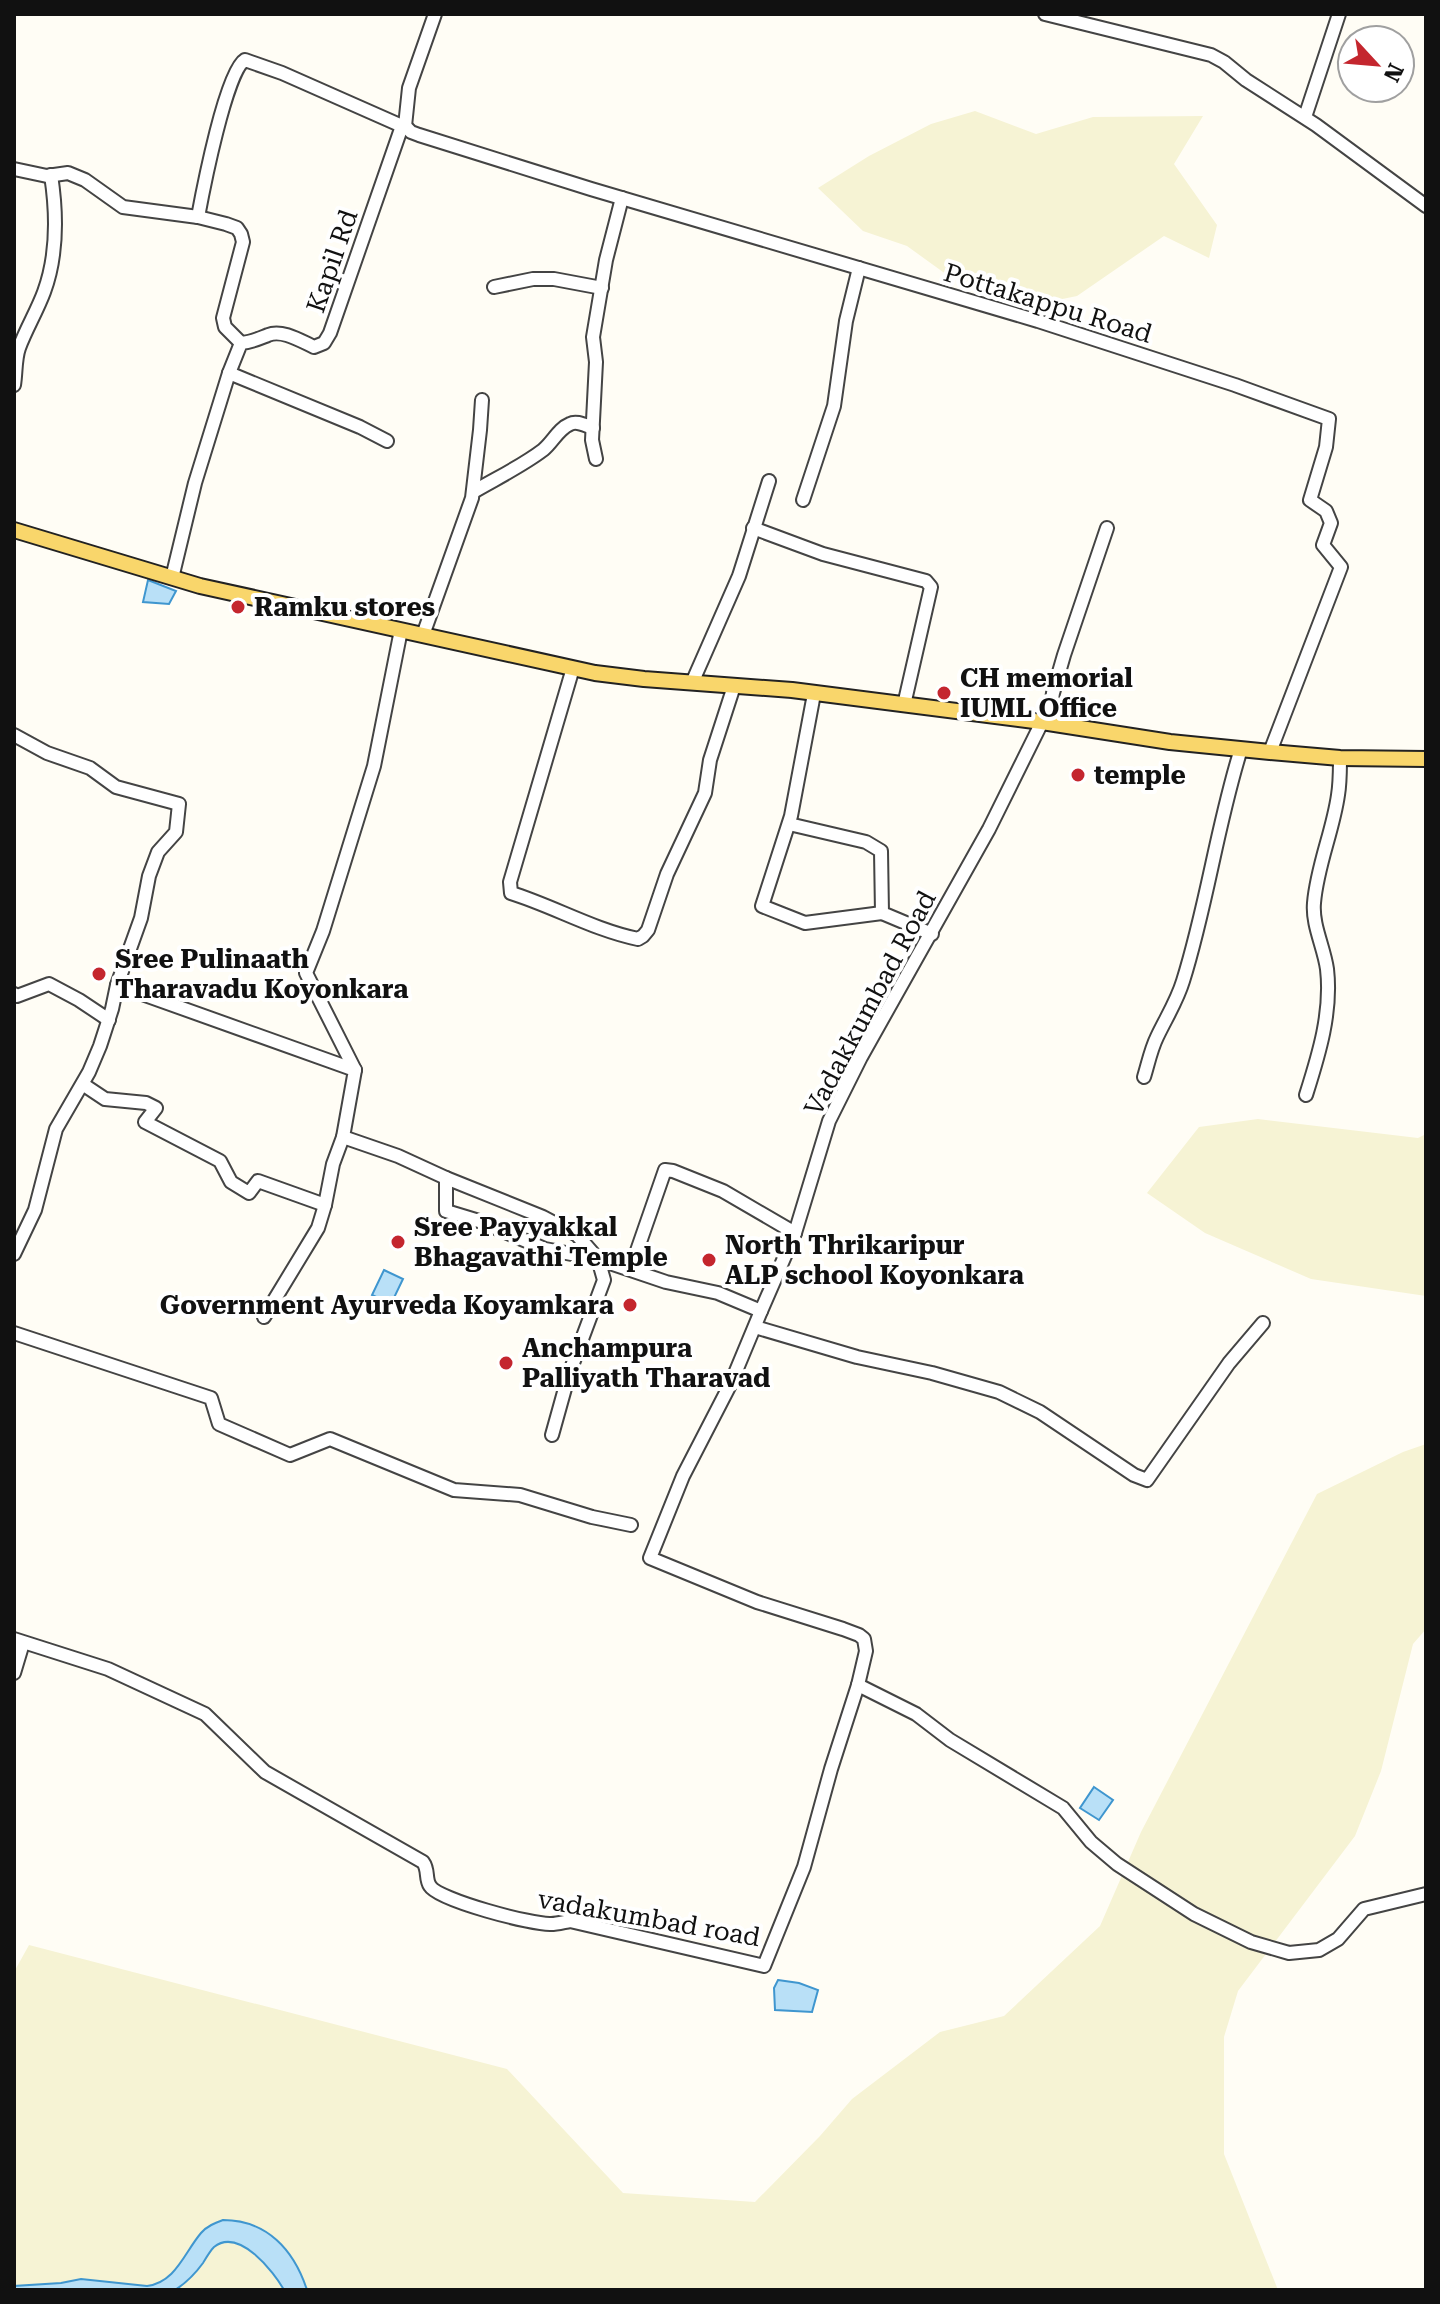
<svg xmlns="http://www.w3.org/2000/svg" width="1440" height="2304" viewBox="0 0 1440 2304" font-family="'Roboto Serif',serif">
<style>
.farmland{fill:#f6f3d4}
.water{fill:#b9e0f7;stroke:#3f96cf;stroke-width:2}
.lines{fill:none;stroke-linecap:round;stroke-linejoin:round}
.minor-casing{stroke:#444;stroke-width:16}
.major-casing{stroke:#222;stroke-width:18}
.minor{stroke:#fff;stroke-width:12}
.major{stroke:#f9d66b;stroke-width:14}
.poi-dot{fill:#c4262e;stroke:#fff;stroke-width:3}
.labels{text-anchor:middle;stroke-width:8;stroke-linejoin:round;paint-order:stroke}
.street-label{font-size:26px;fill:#111;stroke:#fff}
.poi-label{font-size:26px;font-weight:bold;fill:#111;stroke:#fff;text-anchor:start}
</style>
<rect width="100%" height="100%" fill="#fffdf5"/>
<!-- farmland -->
<g class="farmland">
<polygon points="975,111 1036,134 1093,117 1203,116 1174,164 1217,225 1209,258 1164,236 1077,296 1023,307 988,294 943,272 907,246 863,231 818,188 869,156 931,124"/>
<polygon points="1258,1119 1418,1138 1426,1134 1426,1296 1311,1279 1205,1233 1147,1193 1199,1127"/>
<polygon points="1426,1444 1426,1629 1413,1644 1381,1771 1355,1836 1238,1991 1224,2037 1224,2154 1278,2290 14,2290 14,1972 29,1945 507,2069 623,2193 755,2202 820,2136 852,2099 940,2032 1004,2016 1100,1926 1141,1832 1317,1494 1403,1452"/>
</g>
<!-- water -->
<g class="water">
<polygon points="148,580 176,591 169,604 143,602"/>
<polygon points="384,1270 403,1279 391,1304 372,1295"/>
<polygon points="1094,1787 1113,1800 1099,1820 1080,1808"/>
<polygon points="778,1980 799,1983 818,1990 812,2012 775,2010 774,1988"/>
<path d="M223,2220C267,2220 294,2250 307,2290H284C274,2272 239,2227 214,2247C210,2251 206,2258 203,2263C195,2274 186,2283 175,2290H14V2286L61,2283L81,2279L147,2286C176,2282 184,2253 201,2233C207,2226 215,2223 223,2220Z"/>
</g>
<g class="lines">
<!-- minor casing -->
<g class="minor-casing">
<g id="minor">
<polyline points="1045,14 1211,55 1224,62 1246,80 1316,125 1426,206"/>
<polyline points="1305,117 1339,14"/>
<polyline points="405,126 411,132 419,135 591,189 1038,321 1235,385 1329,419 1326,447 1310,500 1326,511 1331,523 1323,545 1341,567 1270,752"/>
<polyline points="14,169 47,176 68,173 85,180 123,207 198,217 226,224 237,228 241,234 243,242 223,318 225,327 241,343"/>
<path d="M198,217C203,190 226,71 245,60L282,73L402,126"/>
<polyline points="494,287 533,279 554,279 602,288"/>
<polyline points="229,373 360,427 387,441"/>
<path d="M14,385C16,373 15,359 19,348C26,329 37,311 44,292C58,254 57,214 51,175"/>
<polyline points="596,459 592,440 596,362 593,337 606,260 622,198"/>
<path d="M473,492C497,478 522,466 543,450C553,442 558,429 570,424C577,420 586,426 593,428"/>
<polyline points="803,500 834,406 846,321 859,268"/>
<polyline points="753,528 823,554 926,581 931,587 904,705"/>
<path d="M172,578L195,483L229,373L241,343C252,342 258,339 268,335C282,329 301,341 314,347L324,343L330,333L402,126H405L409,88L435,14"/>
<polyline points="423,635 472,498 480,430 482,400"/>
<path d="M573,668L510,882L511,893C553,906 594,930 638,939L643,936L648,930L667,874L705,793L710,760L734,686"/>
<polyline points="692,683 739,576 769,481"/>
<polyline points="814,694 791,816 762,906 805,923 882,913"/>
<polyline points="1048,723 1053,693 1064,655 1107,528"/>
<polyline points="14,735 47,753 90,768 116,787 179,804 176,832 158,852 149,876 141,918 117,985 355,1070 343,1137 398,1156 446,1178 543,1217 577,1235 598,1259 666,1282 718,1293 761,1311 795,1233 829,1121 861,1057 989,829 1042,722"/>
<polyline points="789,824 866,842 881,851 882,913 932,934"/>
<polyline points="14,994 17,996 49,984 79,1000 109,1020"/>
<polyline points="355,1070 306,973 323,931 374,766 401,630"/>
<path d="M1144,1077C1148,1064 1151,1049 1157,1037C1166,1018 1177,1001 1183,981C1207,905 1217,825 1241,749"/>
<polyline points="87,1087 105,1099 146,1103 156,1108 145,1122 220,1161 231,1182 249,1193 258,1181 325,1205"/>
<path d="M1306,1095C1319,1054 1332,1012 1327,969C1324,947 1312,925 1314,903C1317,866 1333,831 1338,795C1340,783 1340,770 1340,758"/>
<polyline points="446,1178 446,1211 479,1221 545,1249 598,1259 604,1280 569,1374 552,1435"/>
<polyline points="14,1254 35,1210 56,1129 89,1072 100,1046 112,1009 117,985"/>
<polyline points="631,1268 665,1170 673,1171 723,1191 795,1233"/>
<polyline points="264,1317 318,1228 325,1205 333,1164 343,1137"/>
<polyline points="755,1327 857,1357 932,1373 999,1392 1040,1412 1134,1475 1147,1480 1229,1363 1263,1323"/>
<polyline points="14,1333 211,1398 219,1424 290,1455 330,1439 454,1490 520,1495 592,1517 631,1525"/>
<path d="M14,1639L108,1669L205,1714L265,1772L423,1862C429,1870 425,1879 430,1886C438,1900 533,1925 551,1924C557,1924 564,1922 570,1921L764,1966L804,1867L831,1769L858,1685L866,1651L864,1639L859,1635L843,1629L757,1602L650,1558L683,1476L731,1383L761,1311"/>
<polyline points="14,1673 23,1643"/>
<polyline points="858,1685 916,1714 950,1740 1063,1808 1091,1842 1117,1864 1194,1914 1251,1942 1289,1953 1319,1950 1338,1939 1364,1909 1426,1894"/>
</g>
</g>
<!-- major casing -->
<g class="major-casing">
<polyline id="major" points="14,530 200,586 595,673 644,679 792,690 1042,722 1170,742 1270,752 1340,758 1426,759"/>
</g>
<!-- minor -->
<use href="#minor" class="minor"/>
<!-- major -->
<use href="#major" class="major"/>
</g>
<!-- markers -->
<g class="poi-dot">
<circle cx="238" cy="607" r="8"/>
<circle cx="944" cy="693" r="8"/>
<circle cx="1078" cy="775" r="8"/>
<circle cx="99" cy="974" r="8"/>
<circle cx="398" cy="1242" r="8"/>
<circle cx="709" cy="1260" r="8"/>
<circle cx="630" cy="1305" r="8"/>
<circle cx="506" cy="1363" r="8"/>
</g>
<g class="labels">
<!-- street labels -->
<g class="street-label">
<text transform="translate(332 261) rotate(-71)" y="9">Kapil Rd</text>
<text transform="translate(1048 303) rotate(17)" y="9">Pottakappu Road</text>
<text transform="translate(870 1003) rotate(-62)" y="9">Vadakkumbad Road</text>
<text transform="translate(649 1918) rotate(10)" y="9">vadakumbad road</text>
</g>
<!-- poi labels -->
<g class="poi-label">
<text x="254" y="616">Ramku stores</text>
<text x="960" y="687">CH memorial<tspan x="960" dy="30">IUML Office</tspan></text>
<text x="1094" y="784">temple</text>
<text x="115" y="968">Sree Pulinaath<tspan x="115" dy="30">Tharavadu Koyonkara</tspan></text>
<text x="414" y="1236">Sree Payyakkal<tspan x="414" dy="30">Bhagavathi Temple</tspan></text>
<text x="725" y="1254">North Thrikaripur<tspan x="725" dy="30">ALP school Koyonkara</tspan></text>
<text x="614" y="1314" text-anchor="end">Government Ayurveda Koyamkara</text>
<text x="522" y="1357">Anchampura<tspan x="522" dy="30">Palliyath Tharavad</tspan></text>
</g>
</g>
<!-- border -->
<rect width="1440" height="2304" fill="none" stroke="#111111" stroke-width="32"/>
<!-- north arrow -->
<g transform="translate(1376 64) rotate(116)"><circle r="38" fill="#ffffff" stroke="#a0a0a0" stroke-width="2"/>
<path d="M0-6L14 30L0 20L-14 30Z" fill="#c4262e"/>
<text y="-12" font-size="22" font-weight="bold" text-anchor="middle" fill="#111111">N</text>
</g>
</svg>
